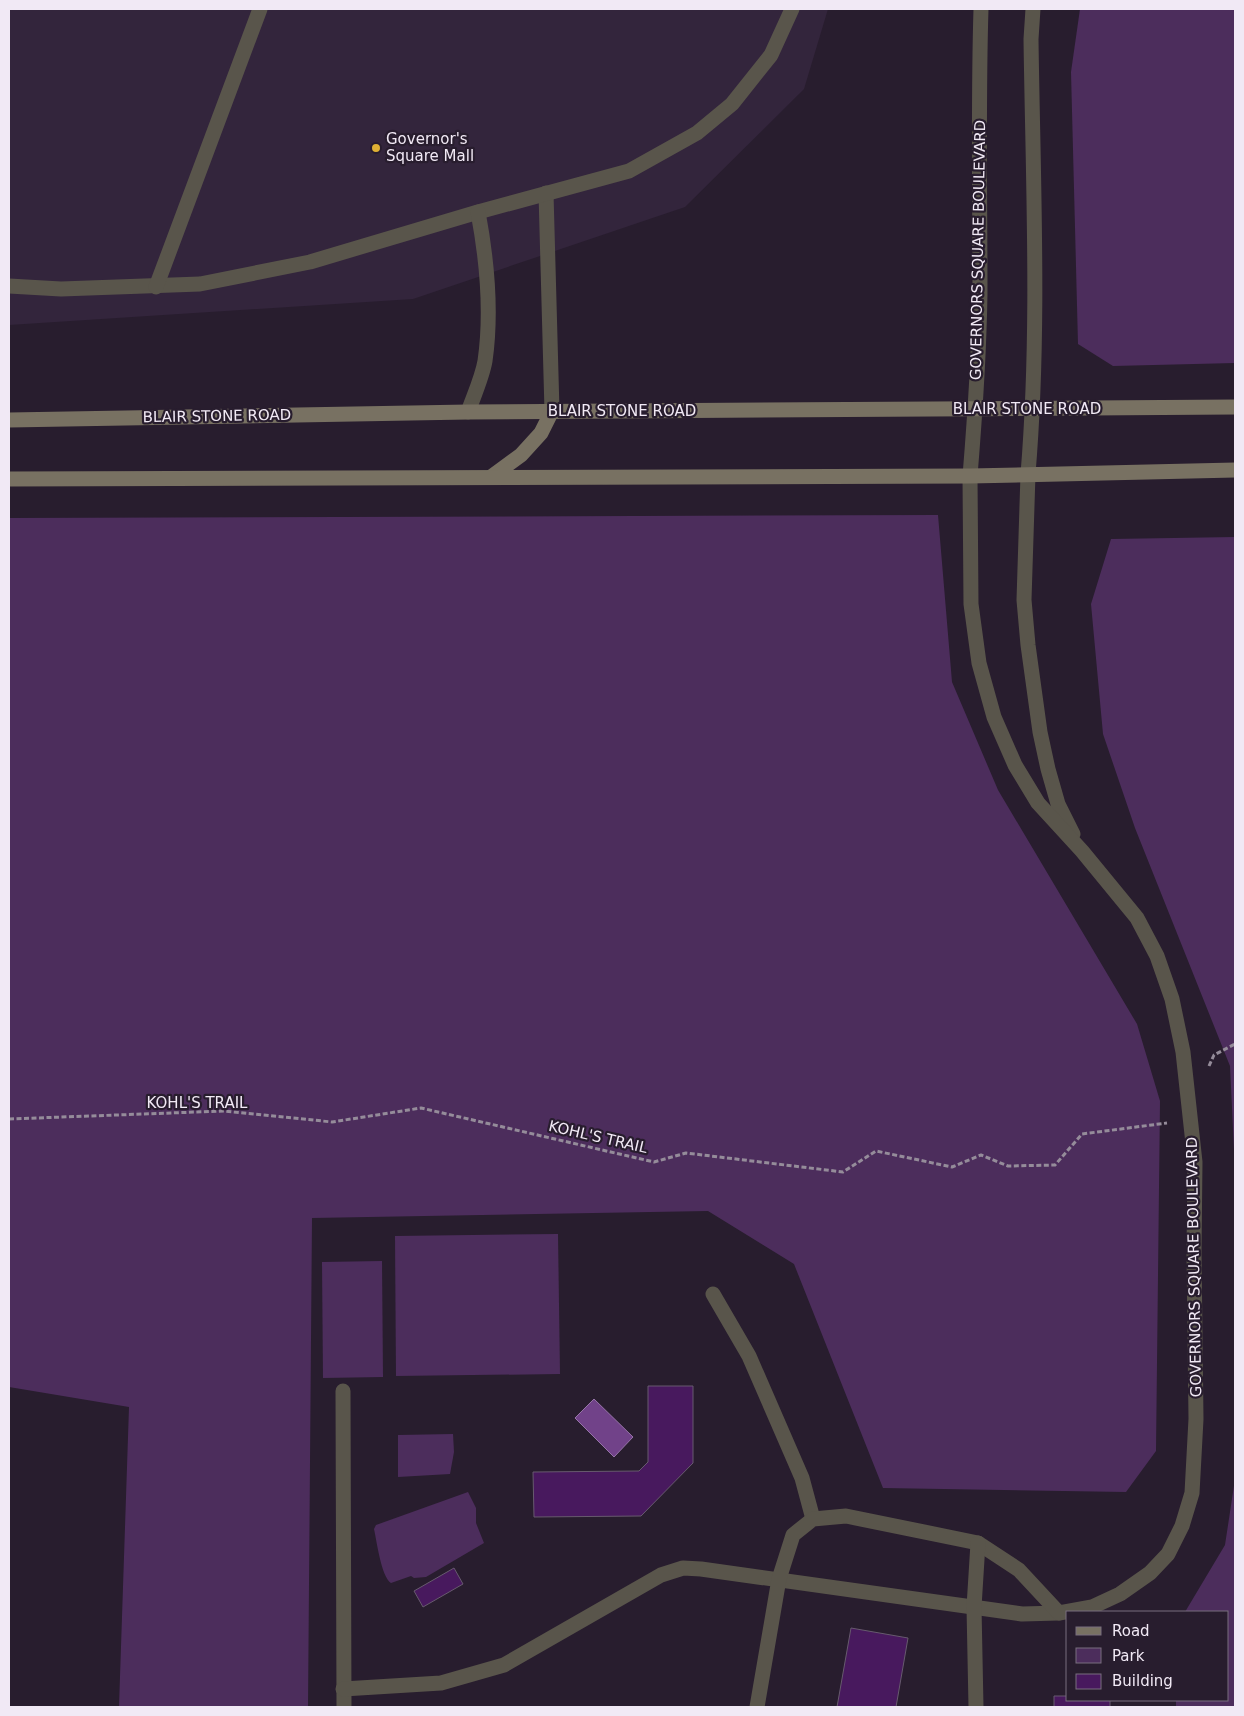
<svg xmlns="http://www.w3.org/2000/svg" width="1244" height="1716" viewBox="0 0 1244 1716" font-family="'DejaVu Sans',sans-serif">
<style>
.built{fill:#33253c}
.green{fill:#4c2d5c}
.water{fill:#714289;stroke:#9774a9}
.building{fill:#48195e;stroke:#675a6e}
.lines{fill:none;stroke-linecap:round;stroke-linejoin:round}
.path{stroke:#958c9a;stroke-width:3;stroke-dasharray:5 2.5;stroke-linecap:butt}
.service{stroke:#59554b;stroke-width:15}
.tertiary{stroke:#59554b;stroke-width:15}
.secondary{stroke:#787162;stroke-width:15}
.poi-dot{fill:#dfb034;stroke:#281d2e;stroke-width:2}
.labels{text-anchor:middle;stroke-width:4.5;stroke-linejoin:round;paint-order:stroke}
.poi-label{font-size:15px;fill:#f1e9f5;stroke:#281d2e;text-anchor:start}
.street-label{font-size:15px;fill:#f1e9f5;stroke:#281d2e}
</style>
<rect width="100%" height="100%" fill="#281d2e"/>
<!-- built -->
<polygon class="built" points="9,9 828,9 804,89 685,207 413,299 9,325"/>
<!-- green -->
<g class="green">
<polygon points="1080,9 1235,9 1235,363 1113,366 1078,344 1071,72"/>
<polygon points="938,515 952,682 998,790 1137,1024 1160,1101 1156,1451 1126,1492 883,1488 794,1264 708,1211 312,1218 308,1707 119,1707 129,1407 9,1387 9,518"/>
<polygon points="1235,537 1235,1171 1230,1066 1135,828 1103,734 1091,604 1111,539"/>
<polygon points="558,1234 560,1374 396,1376 395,1236"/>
<polygon points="382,1261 383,1377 323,1378 322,1262"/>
<polygon points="453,1434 454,1452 450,1474 398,1477 398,1435"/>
<polygon points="1235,1479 1235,1707 1176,1707 1176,1700 1228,1700 1228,1612 1185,1612 1225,1545"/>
<path d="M468,1492L476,1508V1523L484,1543L426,1577L414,1578L411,1576L391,1583C381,1576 377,1542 374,1529L376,1525Z"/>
</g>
<!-- water -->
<polygon class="water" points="594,1399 633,1437 614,1457 575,1418"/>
<!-- building -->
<g class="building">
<polygon points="648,1386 693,1386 693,1463 641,1516 534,1517 533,1472 639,1471 648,1462"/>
<polygon points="454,1568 463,1584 423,1607 414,1591"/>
<polygon points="851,1628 908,1638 896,1707 837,1707"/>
<polygon points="1054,1696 1068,1696 1068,1700 1110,1700 1110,1707 1054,1707"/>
</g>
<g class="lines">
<!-- path -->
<g class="path">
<polyline points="1209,1066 1214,1055 1235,1044"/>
<polyline points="9,1119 224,1111 332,1122 421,1108 654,1162 686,1153 843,1172 876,1151 952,1167 981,1155 1008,1166 1055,1165 1082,1134 1167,1123"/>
</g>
<!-- service -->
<g class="service">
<polyline points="546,193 552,411"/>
<polyline points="9,286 61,289 200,284 310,262 478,212 629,171 697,133 732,104 771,55 792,9"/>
<polyline points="156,287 260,9"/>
<path d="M468,412C474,395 482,378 485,361C492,312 487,260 478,212"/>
<polyline points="1028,474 1024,600 1028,645 1040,732 1048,769 1058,804 1073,834"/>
<polyline points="713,1294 749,1356 802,1478 813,1519"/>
<polyline points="343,1391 344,1707"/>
<polyline points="343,1689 441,1683 504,1665 661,1575 683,1568 701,1569 1022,1614 1059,1613 1092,1607 1120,1594 1150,1573 1168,1554 1182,1526 1192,1493 1196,1419 1194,1252 1195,1162 1183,1052 1172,999 1157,956 1137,918 1082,851 1038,803 1015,765 994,717 979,663 971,604 970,476"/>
<polyline points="757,1707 779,1579 793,1535 813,1519 846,1516 978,1543 1019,1570 1059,1613"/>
<polyline points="976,1707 974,1607 978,1543"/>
</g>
<!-- tertiary -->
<g class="tertiary">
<path d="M1028,474C1040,329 1033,184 1031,39L1033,9"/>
<path d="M970,476C975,415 979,355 980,294C980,199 978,104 981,9"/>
</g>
<!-- secondary -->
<g class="secondary">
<polyline points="9,420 468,412 1235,407"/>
<polyline points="491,477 521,455 541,433 552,411"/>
<polyline points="9,479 970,476 1235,470"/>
</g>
</g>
<!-- markers -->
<circle class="poi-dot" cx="376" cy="148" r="5"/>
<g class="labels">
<!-- poi labels -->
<g class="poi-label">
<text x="386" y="144">Governor's<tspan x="386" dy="17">Square Mall</tspan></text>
</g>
<!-- street labels -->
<g class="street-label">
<text transform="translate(978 250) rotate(-89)" y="5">GOVERNORS SQUARE BOULEVARD</text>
<text x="1027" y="414">BLAIR STONE ROAD</text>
<text x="622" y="416">BLAIR STONE ROAD</text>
<text transform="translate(217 416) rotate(-1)" y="5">BLAIR STONE ROAD</text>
<text x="197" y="1108">KOHL'S TRAIL</text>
<text transform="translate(598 1137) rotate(13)" y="5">KOHL'S TRAIL</text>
<text transform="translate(1194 1267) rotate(-91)" y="5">GOVERNORS SQUARE BOULEVARD</text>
</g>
</g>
<!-- border -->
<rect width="1244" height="1716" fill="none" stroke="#f1e9f5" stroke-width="20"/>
<!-- legend -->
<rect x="1066" y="1611" width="162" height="90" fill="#281d2e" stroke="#786f7e"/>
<rect x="1076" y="1627" width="25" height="8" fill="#787162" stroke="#786f7e"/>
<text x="1112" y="1636" font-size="15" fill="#f1e9f5">Road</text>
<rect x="1076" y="1648" width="25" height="15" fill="#4c2d5c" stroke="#786f7e"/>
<text x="1112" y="1661" font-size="15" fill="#f1e9f5">Park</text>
<rect x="1076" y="1674" width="25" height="15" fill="#48195e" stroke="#786f7e"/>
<text x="1112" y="1686" font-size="15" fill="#f1e9f5">Building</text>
</svg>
